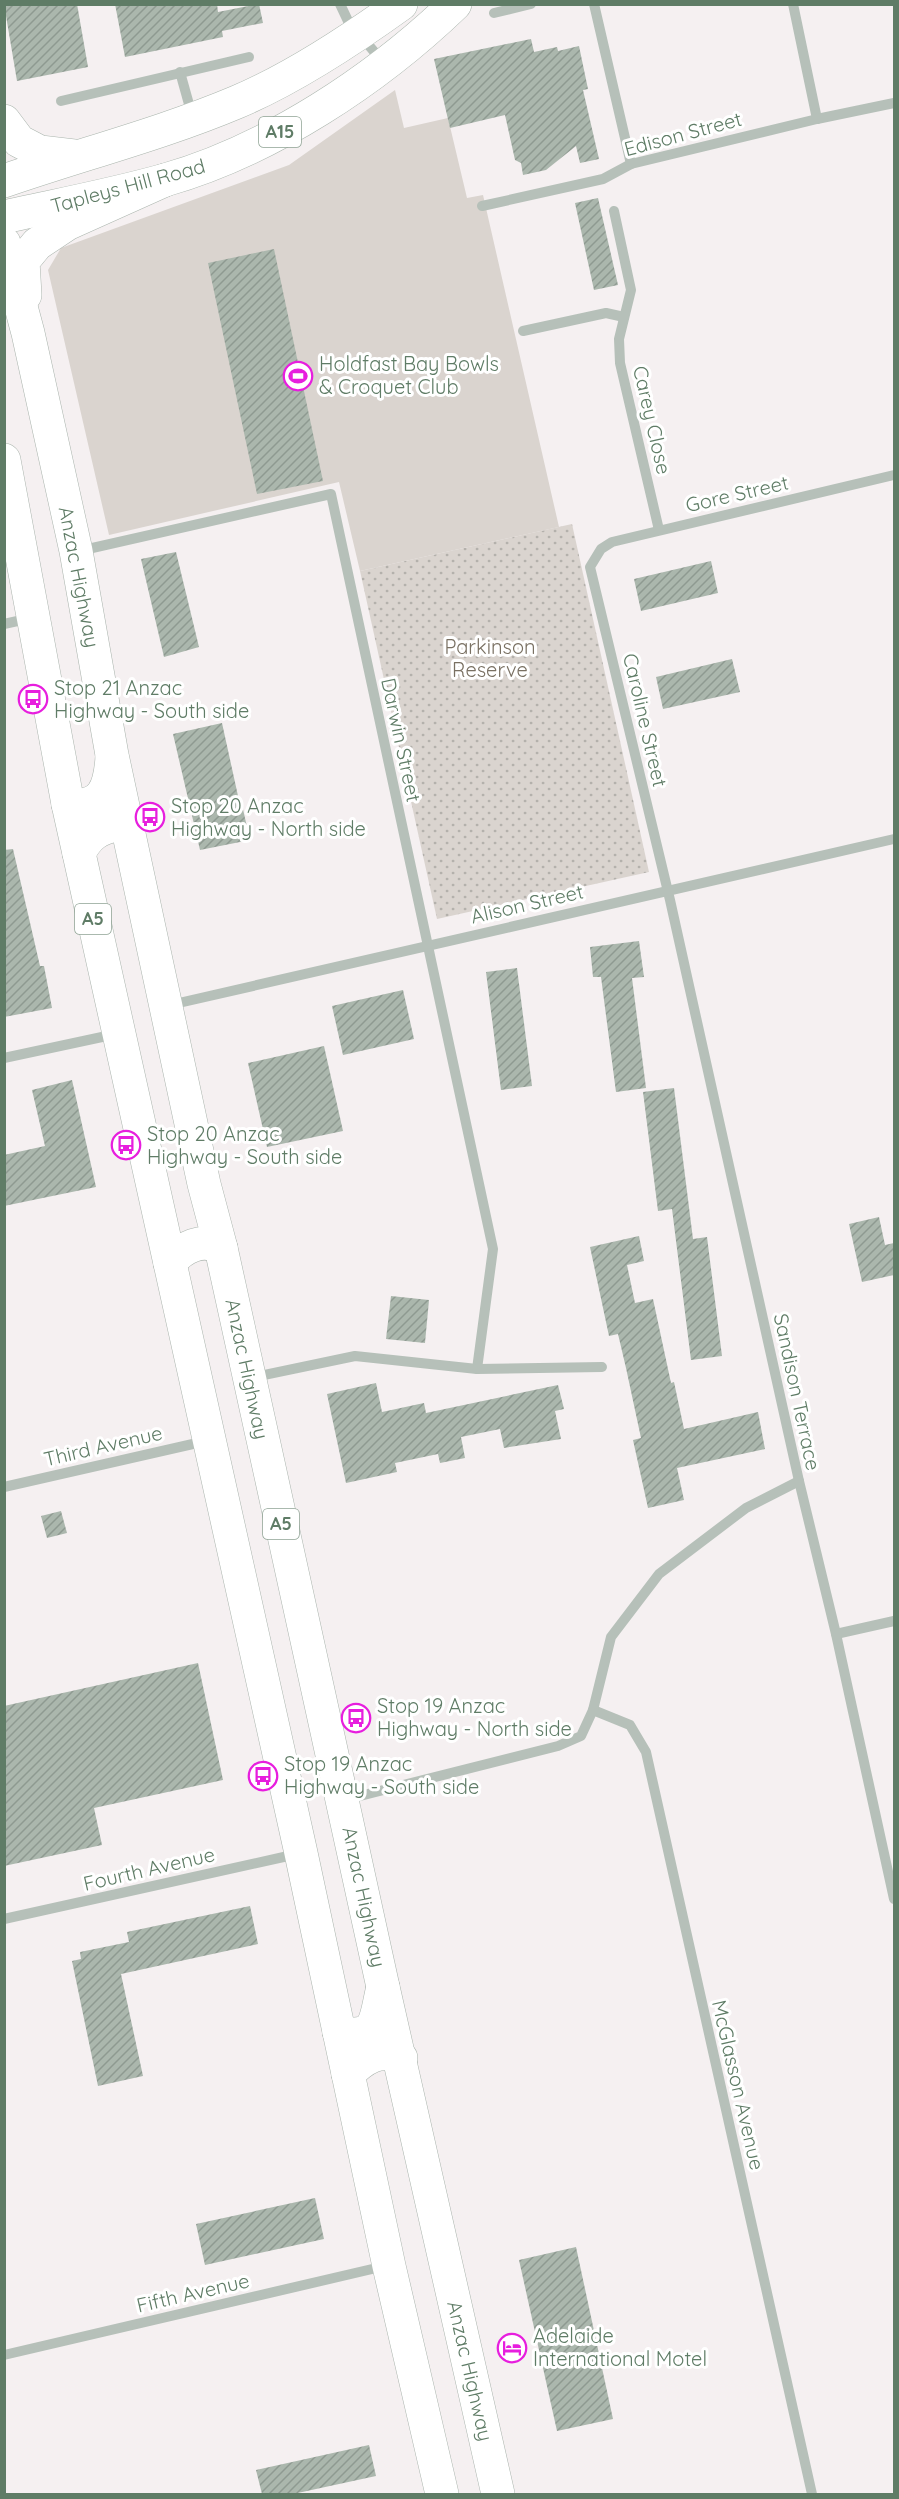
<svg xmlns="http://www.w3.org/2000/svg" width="899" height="2499" viewBox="0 0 899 2499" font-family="Quicksand,sans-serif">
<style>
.grass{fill:url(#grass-dots)}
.garden{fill:#dad4cf}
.building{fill:url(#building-hatch)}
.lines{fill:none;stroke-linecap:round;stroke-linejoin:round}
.major-casing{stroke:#aab5ad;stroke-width:34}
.highway-casing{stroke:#aab4ad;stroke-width:34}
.minor{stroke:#b6c0b9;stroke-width:10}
.major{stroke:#fff;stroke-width:33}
.highway{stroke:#fff;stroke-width:33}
.labels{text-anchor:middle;stroke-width:6;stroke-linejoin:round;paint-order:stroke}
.shield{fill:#fff;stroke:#8fa394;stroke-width:1.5}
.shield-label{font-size:18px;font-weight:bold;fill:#5f7c66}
.street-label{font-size:20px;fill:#5f7c66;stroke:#fff}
.poi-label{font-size:20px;fill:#5f7c66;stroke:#fff;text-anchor:start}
.park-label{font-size:20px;fill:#797062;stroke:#fff}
</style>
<defs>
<pattern id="grass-dots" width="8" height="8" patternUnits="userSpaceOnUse" patternTransform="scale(1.5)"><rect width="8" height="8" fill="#dad4cf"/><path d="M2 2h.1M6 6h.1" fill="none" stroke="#b4b1ac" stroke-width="1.8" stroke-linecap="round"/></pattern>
<pattern id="building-hatch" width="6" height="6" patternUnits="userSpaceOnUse" patternTransform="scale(1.5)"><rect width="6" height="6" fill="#abb7ad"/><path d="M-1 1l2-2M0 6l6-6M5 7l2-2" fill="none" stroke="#8e9a91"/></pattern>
</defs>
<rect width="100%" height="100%" fill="#f5f0f1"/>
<!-- grass -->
<polygon class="grass" points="572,524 649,872 437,919 360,571"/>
<!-- garden -->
<polygon class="garden" points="395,90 404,128 448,118 467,198 483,195 559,527 360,571 339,482 109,535 48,270 61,248 289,165"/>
<!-- building -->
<g class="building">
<polygon points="4,4 77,4 88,67 17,81"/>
<polygon points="115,4 217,4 218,12 259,4 263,23 222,31 223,37 125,57"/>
<polygon points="531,39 534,52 557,47 558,51 579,46 588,89 583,90 599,159 580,163 576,146 546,170 523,175 521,163 515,160 505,115 450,128 434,59"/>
<polygon points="598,198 618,285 594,290 575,203"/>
<polygon points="274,249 323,481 257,494 208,263"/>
<polygon points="176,552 199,647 164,657 141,559"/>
<polygon points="711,561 718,593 641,611 634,579"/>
<polygon points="732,659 740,692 663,709 656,677"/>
<polygon points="222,723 240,805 242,805 250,840 200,850 173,734"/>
<polygon points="13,849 40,966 44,966 52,1008 4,1017 4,850"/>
<polygon points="639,941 644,977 632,978 646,1088 616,1092 601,977 593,977 590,947"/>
<polygon points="517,968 532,1086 501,1090 486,972"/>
<polygon points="403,990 414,1039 343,1055 332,1006"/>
<polygon points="324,1046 343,1131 267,1147 248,1063"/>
<polygon points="72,1080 96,1187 4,1206 4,1155 45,1146 32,1090"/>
<polygon points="674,1088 693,1239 707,1237 722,1356 691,1360 672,1209 658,1211 643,1092"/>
<polygon points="879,1217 885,1245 894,1243 894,1275 862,1282 849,1224"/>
<polygon points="639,1236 644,1261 627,1265 635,1303 653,1299 671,1383 674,1382 684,1429 758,1412 765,1449 677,1468 684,1500 648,1508 633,1440 641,1438 626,1368 618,1334 609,1336 590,1247"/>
<polygon points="391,1296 429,1300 425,1343 386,1339"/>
<polygon points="376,1383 382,1412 424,1403 426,1413 558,1385 564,1409 555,1411 561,1439 504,1448 500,1429 461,1437 465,1458 440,1463 438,1454 395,1463 397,1472 346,1483 327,1394"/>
<polygon points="61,1511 67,1533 47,1538 41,1516"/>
<polygon points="198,1663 223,1780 94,1808 102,1845 4,1866 4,1706"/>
<polygon points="250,1906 258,1944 121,1974 143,2076 98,2086 72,1961 81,1959 80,1952 129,1942 127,1932"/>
<polygon points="315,2198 324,2239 205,2265 196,2224"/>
<polygon points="576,2247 613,2419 557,2431 519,2260"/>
<polygon points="369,2445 376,2476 293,2494 262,2494 256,2470"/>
</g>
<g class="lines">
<!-- major casing -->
<g class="major-casing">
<g id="major">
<polyline points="4,121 19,141 40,152 74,156"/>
<path d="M4,181C82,154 161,134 237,102C294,78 351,40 401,4"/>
<path d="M4,217C58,205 112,195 165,180C270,150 376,80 455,4"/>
</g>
</g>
<!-- highway casing -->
<g class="highway-casing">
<g id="highway">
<polyline points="4,243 28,333 76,551 112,755 204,1184 221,1248 383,1987 498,2494"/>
<polyline points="25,295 23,261 37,244 67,224 165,180"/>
<polyline points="4,460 68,804 301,1853 389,2266 442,2494"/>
<path d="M68,804C103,810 110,787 112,757"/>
<path d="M79,853C89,834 97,830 118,824L129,831"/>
<path d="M170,1263C182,1247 203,1237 221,1248"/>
<path d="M339,2032C379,2041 375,2018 383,1987"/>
<path d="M348,2074C363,2059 380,2047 401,2058"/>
</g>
</g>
<!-- minor -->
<g class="minor">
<polyline points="340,4 348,21 383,62"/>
<polyline points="594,4 631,164"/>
<polyline points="793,4 817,119"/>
<polyline points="494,13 531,4"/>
<polyline points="180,72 192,115"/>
<polyline points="61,101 249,57"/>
<polyline points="482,206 603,179 631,164 817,119 894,103"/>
<polyline points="614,211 631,290 619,339 620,363 659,530"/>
<polyline points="523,331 606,313 624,317"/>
<polyline points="894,475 612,542 601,549 590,567 670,900 799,1481 836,1634 894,1899"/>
<polyline points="79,551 331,494 493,1249 477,1369 355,1356 254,1377"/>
<polyline points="4,624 31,618"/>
<polyline points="170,1005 894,839"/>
<polyline points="4,1058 116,1034"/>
<polyline points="477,1369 602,1367"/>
<polyline points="4,1487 206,1441"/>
<polyline points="836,1634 894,1621"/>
<polyline points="593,1710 630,1725 646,1752 812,2494"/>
<polyline points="344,1800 558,1746 581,1736 593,1710 611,1637 659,1574 746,1508 799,1481"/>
<polyline points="4,1919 297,1854"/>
<polyline points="4,2355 385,2266"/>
</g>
<!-- major -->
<use href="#major" class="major"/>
<!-- highway -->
<use href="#highway" class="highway"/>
</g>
<!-- icons -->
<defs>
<g id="stadium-ring" transform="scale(1.5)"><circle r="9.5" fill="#fff" stroke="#e71ede" stroke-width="1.5"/><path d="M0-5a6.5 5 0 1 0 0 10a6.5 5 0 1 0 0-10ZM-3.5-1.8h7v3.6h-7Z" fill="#e71ede"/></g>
<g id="bus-ring" transform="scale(1.5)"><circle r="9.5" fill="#fff" stroke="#e71ede" stroke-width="1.5"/><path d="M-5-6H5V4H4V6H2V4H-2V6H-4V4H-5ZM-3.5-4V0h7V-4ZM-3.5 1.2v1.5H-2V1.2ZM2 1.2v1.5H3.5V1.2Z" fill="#e71ede"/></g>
<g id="hotel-ring" transform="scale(1.5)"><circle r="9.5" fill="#fff" stroke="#e71ede" stroke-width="1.5"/><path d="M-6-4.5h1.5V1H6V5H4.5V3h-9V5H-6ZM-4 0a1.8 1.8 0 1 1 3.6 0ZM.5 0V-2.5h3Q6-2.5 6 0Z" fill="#e71ede"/></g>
</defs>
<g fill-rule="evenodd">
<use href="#stadium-ring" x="298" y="376"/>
<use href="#bus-ring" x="33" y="699"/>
<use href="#bus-ring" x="150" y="817"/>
<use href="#bus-ring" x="126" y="1145"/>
<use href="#bus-ring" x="356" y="1718"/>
<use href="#bus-ring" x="263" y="1776"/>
<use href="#hotel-ring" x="512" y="2348"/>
</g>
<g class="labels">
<!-- shield labels -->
<g class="shield">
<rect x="259" y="117" width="42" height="30" rx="4.5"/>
<rect x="75" y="904" width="36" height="30" rx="4.5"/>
<rect x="263" y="1509" width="36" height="30" rx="4.5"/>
</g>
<g class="shield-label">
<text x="280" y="138">A15</text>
<text x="93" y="925">A5</text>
<text x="281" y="1530">A5</text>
</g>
<!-- street labels -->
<g class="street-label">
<text transform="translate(683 134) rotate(-15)" y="7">Edison Street</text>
<text transform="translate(128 186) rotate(-15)" y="7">Tapleys Hill Road</text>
<text transform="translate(652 420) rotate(77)" y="7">Carey Close</text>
<text transform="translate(737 494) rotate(-13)" y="7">Gore Street</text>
<text transform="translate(79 577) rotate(79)" y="7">Anzac Highway</text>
<text transform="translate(645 720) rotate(77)" y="7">Caroline Street</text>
<text transform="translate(401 740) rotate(78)" y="7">Darwin Street</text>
<text transform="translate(527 904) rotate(-13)" y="7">Alison Street</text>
<text transform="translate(247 1369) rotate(78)" y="7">Anzac Highway</text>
<text transform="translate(797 1392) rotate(78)" y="7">Sandison Terrace</text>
<text transform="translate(103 1446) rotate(-13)" y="7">Third Avenue</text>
<text transform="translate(149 1869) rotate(-13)" y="7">Fourth Avenue</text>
<text transform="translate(364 1897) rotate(78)" y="7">Anzac Highway</text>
<text transform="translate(738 2085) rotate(77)" y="7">McGlasson Avenue</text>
<text transform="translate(193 2293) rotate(-13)" y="7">Fifth Avenue</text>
<text transform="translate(470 2371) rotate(77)" y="7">Anzac Highway</text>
</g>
<!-- poi labels -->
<g class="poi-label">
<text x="319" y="371">Holdfast Bay Bowls<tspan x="319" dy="23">&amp; Croquet Club</tspan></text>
<text x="54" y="695">Stop 21 Anzac<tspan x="54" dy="23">Highway - South side</tspan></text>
<text x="171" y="813">Stop 20 Anzac<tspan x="171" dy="23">Highway - North side</tspan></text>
<text x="147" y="1141">Stop 20 Anzac<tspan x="147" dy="23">Highway - South side</tspan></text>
<text x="377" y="1713">Stop 19 Anzac<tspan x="377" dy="23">Highway - North side</tspan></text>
<text x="284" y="1771">Stop 19 Anzac<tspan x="284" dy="23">Highway - South side</tspan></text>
<text x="533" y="2343">Adelaide<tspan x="533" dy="23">International Motel</tspan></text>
</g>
<!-- park labels -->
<g class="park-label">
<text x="490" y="654">Parkinson<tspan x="490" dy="23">Reserve</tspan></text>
</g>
</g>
<!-- border -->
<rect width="899" height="2499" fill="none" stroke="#5f7c66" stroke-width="12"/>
</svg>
